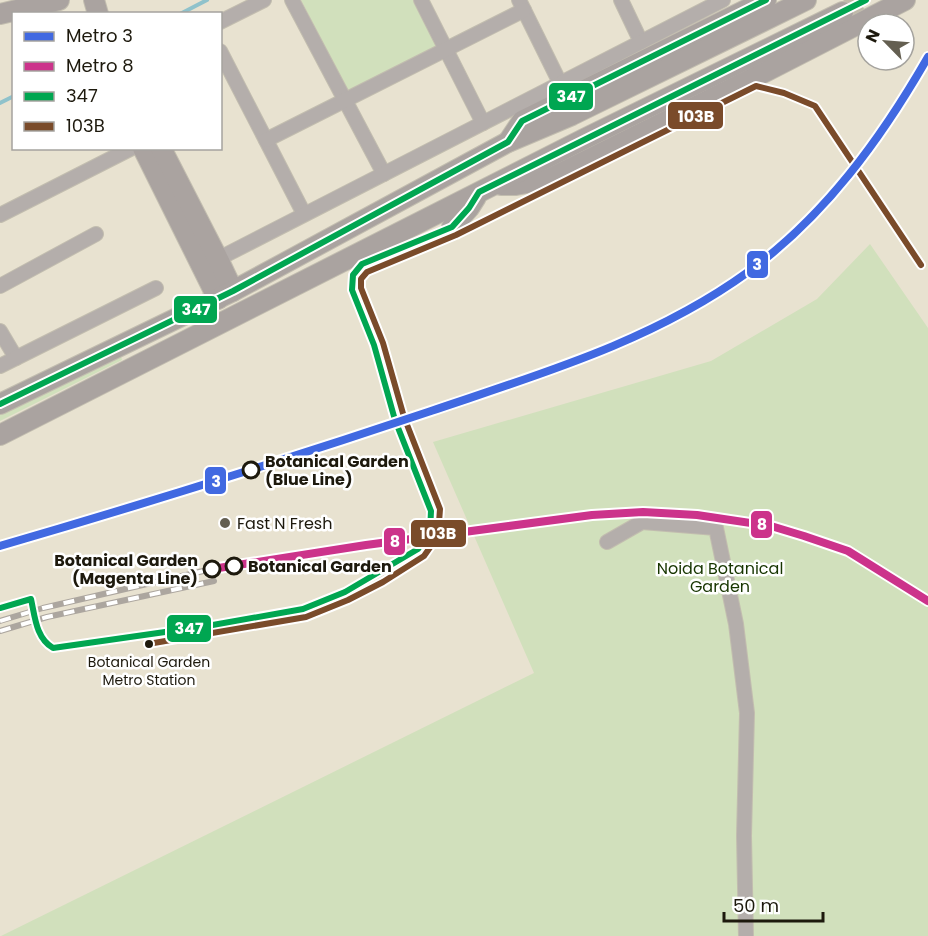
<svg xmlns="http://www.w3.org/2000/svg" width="928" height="936" viewBox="0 0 928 936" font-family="Poppins,sans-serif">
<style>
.green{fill:#d1e0bc}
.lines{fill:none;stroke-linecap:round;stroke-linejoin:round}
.stream{stroke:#8fc2cb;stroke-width:4}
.secondary-tunnel{stroke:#bfbaa9;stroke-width:20;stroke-dasharray:20 10;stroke-linecap:butt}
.street-casing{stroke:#c2bdaf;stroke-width:16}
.secondary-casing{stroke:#c2bdaf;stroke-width:22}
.street{stroke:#b4aeab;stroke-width:14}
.secondary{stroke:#aaa3a0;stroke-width:20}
.rail-casing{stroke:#aca69f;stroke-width:6}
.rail{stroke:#fff;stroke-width:4;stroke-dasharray:11;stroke-linecap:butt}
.bus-1-casing{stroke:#fff;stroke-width:10}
.bus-2-casing{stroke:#fff;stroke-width:10}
.bus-1{stroke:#00a651;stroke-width:6}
.bus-2{stroke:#7a4b2a;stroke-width:6}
.metro-1-casing{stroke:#fff;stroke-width:12}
.metro-2-casing{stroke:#fff;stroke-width:12}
.metro-1{stroke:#4169e1;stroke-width:8}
.metro-2{stroke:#cc338b;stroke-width:8}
.stop-dot{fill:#fff;stroke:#1d190d;stroke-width:3}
.poi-dot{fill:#645f51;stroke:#fff;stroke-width:2}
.bus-dot{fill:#1d190d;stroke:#fff;stroke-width:2}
.labels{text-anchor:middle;stroke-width:5;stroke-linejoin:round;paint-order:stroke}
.bus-label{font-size:14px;fill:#1d190d;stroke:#fff}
.stop-label{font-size:16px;font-weight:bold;fill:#1d190d;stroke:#fff;text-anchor:start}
.poi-label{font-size:16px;fill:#1d190d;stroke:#fff;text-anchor:start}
.park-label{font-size:16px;fill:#173500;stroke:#fff}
.line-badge{stroke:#fff;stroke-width:2}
.badge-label{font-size:16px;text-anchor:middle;font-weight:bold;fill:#fff}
</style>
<rect width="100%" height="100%" fill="#e8e2d0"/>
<!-- green -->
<g class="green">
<polygon points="301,0 415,0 438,46 348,92"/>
<polygon points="870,244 928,328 928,936 1,936 534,673 433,442 711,361 817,299"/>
<polygon points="120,353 122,360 0,421 0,412"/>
</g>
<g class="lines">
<!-- stream -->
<g class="stream">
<polyline points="180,14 207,0"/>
<polyline points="0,103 14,96"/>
</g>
<!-- secondary-tunnel -->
<polyline class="secondary-tunnel" points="843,12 866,0"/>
<!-- street casing -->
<g class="street-casing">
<g id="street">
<polyline points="292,0 384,174"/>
<polyline points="421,0 483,123"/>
<polyline points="519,0 560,83"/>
<polyline points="621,0 641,42"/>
<polyline points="220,22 264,0"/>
<polyline points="220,51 304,214"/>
<polyline points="266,140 524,10"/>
<polyline points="0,215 132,148"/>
<polyline points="212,262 723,0"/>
<polyline points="0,286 96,234"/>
<polyline points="0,331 16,358"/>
<polyline points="0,366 156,288"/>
<polyline points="607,542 642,522 716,528 736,624 747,713 744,836 746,936"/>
</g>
</g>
<!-- secondary casing -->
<g class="secondary-casing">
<g id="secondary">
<polyline points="94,0 98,14"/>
<polyline points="0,14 59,0"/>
<polyline points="508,142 522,121 766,0"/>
<polyline points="143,148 218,299"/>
<polyline points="161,148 218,259 233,291"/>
<polyline points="501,185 516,185 549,179 755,77 905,0"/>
<polyline points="452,227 469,208 476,197"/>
<polyline points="0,404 233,291 508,142 572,115 806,0"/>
<polyline points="0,435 584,139 843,12"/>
</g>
</g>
<!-- street -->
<use href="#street" class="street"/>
<!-- secondary -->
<use href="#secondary" class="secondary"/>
<!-- rail casing -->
<g class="rail-casing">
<g id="rail">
<polyline points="0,621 43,608 212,569"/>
<polyline points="0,631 47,617 214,581"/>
</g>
</g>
<!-- rail -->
<use href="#rail" class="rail"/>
<!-- bus-1 casing -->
<g class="bus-1-casing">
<g id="bus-1">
<polyline points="0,404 233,291 508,142 522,121 766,0"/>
<path d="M0,608L31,599C35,617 36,638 53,648L207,626L303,609L345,592L418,549L430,532L431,511L395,420L374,345L352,290L353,275L362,264L452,227L469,208L479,192L866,0"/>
</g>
</g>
<!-- bus-2 casing -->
<g class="bus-2-casing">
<polyline id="bus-2" points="148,644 306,617 348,600 383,582 424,556 438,536 440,509 404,417 383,343 361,288 361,279 367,272 456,235 756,86 784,93 815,106 921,265"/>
</g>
<!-- bus-1 -->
<use href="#bus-1" class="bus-1"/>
<!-- bus-2 -->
<use href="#bus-2" class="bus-2"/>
<!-- metro-1 casing -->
<g class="metro-1-casing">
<path id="metro-1" d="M0,546C144,504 288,459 431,411C540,374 653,341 748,272C825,216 881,139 928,57"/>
</g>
<!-- metro-2 casing -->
<g class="metro-2-casing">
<polyline id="metro-2" points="212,569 366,545 592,515 643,512 697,515 771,526 804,536 848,551 928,601"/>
</g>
<!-- metro-1 -->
<use href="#metro-1" class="metro-1"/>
<!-- metro-2 -->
<use href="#metro-2" class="metro-2"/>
</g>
<!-- markers -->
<g class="stop-dot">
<circle cx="251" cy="470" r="8"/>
<circle cx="234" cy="566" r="8"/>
<circle cx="212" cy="569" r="8"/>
</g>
<circle class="poi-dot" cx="225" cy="523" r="6"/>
<circle class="bus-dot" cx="149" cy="644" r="5"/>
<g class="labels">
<!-- bus labels -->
<g class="bus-label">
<text x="149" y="667">Botanical Garden<tspan x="149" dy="18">Metro Station</tspan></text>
</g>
<!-- stop labels -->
<g class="stop-label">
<text x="265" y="467">Botanical Garden<tspan x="265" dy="18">(Blue Line)</tspan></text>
<text x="198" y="566" text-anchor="end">Botanical Garden<tspan x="198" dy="18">(Magenta Line)</tspan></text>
<text x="248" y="572">Botanical Garden</text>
</g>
<!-- poi labels -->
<g class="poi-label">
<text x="237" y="529">Fast N Fresh</text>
</g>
<!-- park labels -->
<g class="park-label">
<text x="720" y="574">Noida Botanical<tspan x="720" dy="18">Garden</tspan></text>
</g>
</g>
<g class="line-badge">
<rect x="548" y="82" width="46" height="29" rx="6" fill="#00a651"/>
<rect x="667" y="101" width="57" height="29" rx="6" fill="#7a4b2a"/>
<rect x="746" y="250" width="23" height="29" rx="6" fill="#4169e1"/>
<rect x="173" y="295" width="45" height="29" rx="6" fill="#00a651"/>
<rect x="204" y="466" width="23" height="29" rx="6" fill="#4169e1"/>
<rect x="750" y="510" width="23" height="29" rx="6" fill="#cc338b"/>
<rect x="410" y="519" width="57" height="29" rx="6" fill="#7a4b2a"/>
<rect x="383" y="527" width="23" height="29" rx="6" fill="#cc338b"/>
<rect x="166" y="614" width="46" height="29" rx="6" fill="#00a651"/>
</g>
<g class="badge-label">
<text x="571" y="102">347</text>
<text x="696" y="122">103B</text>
<text x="757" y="270">3</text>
<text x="196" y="315">347</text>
<text x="216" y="487">3</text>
<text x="762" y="530">8</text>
<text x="438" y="539">103B</text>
<text x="395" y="547">8</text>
<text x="189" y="634">347</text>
</g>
<!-- legend -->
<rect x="12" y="12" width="210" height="138" fill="#ffffff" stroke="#a5a39e" stroke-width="1.5"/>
<rect x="24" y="32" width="30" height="9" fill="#4169e1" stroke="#a5a39e" stroke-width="1.5"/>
<text x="66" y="42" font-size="18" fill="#1d190d">Metro 3</text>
<rect x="24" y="62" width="30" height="9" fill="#cc338b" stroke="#a5a39e" stroke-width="1.5"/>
<text x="66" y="72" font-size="18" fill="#1d190d">Metro 8</text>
<rect x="24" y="92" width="30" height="9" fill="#00a651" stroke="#a5a39e" stroke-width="1.5"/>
<text x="66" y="102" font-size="18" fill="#1d190d">347</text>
<rect x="24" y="122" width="30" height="9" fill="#7a4b2a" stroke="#a5a39e" stroke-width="1.5"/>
<text x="66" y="132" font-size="18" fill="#1d190d">103B</text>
<!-- north arrow -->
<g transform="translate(886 42) rotate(295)"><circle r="28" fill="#ffffff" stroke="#a5a39e" stroke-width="1.5"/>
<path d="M0-4.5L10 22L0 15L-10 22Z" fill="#645f51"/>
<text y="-9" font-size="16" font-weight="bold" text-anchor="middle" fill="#1d190d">N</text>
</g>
<!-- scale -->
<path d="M724 912v9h99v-9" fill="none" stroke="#1d190d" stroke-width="3"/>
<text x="733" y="912" font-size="18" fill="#1d190d" stroke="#ffffff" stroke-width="4.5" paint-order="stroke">50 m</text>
</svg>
